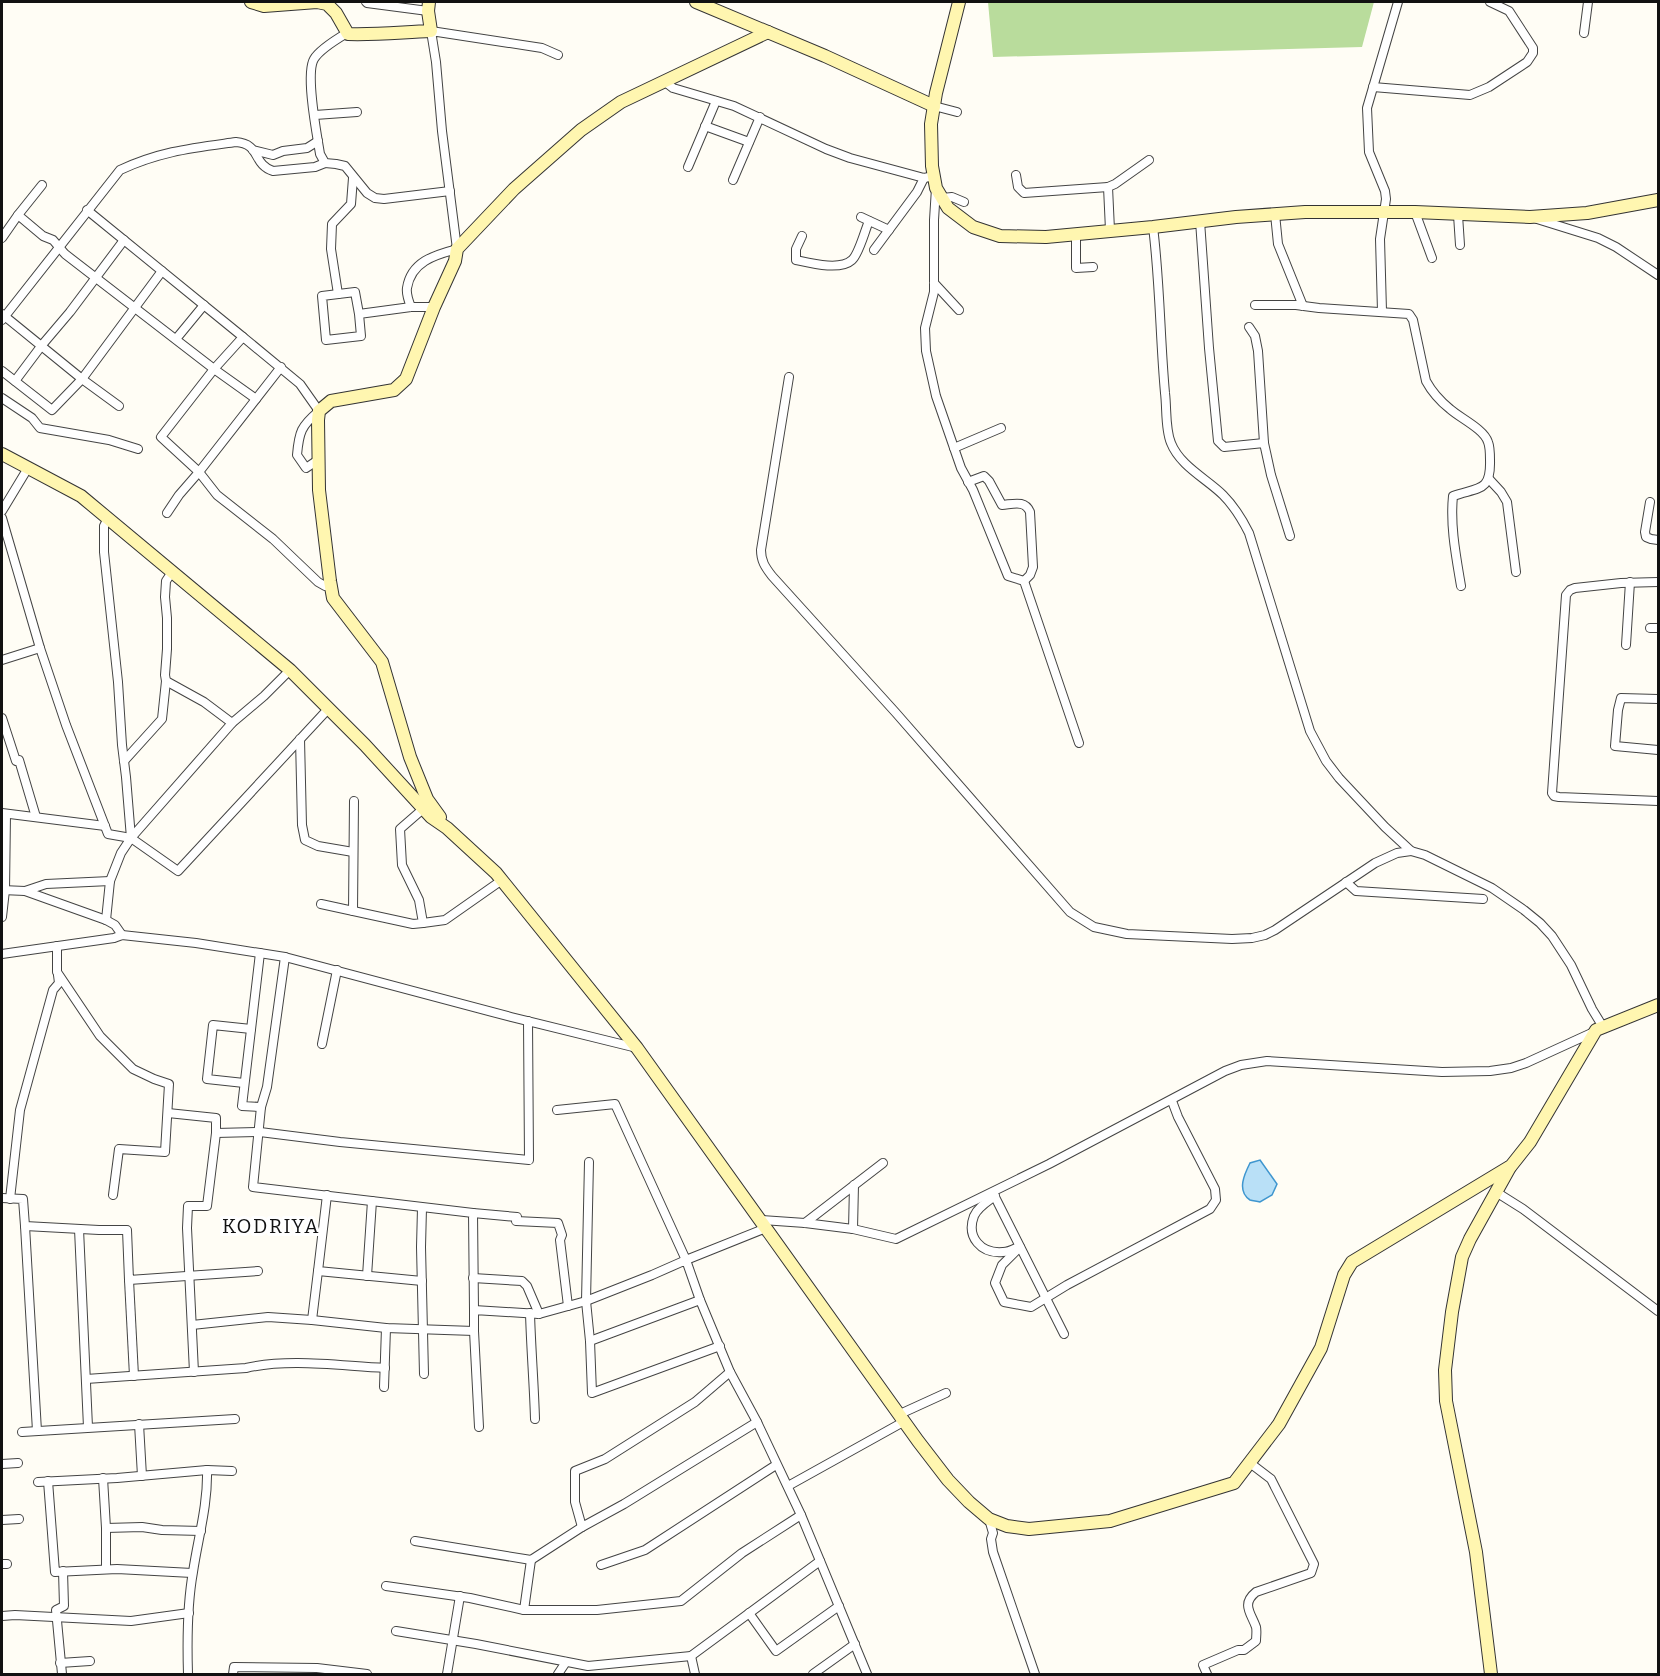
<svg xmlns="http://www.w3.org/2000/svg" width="1660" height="1676" viewBox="0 0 1660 1676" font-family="Bitter,serif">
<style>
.forest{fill:#b9dc9c}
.water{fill:#b9e0f7;stroke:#3f96cf;stroke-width:1.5}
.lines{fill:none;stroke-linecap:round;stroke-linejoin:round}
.street-casing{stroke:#444;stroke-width:10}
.secondary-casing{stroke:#333;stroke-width:14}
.street{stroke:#fff;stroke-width:8}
.secondary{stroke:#fff6b0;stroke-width:12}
.labels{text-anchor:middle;stroke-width:6;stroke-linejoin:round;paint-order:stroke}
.quarter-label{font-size:20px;letter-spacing:1.5px;fill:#111;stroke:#fff}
</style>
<rect width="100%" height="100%" fill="#fffdf5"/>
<!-- forest -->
<polygon class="forest" points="988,2 1374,2 1362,47 993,57"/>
<!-- water -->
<path class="water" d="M1260,1160L1277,1184L1272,1195L1260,1202C1256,1201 1253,1201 1250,1200C1236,1191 1245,1173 1250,1163Z"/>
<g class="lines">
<!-- street casing -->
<g class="street-casing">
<g id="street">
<polyline points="366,2 367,3 428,11"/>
<path d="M347,33C337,39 320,49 314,59C305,74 317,135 320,154L325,163L336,164L345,166L367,193L375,198L384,199L450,191"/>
<polyline points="1584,33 1588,2"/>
<polyline points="664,81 673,88 734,106 826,149 850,158 924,178 934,176"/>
<polyline points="1373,87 1470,95 1489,87 1527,62 1533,53 1533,48 1509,11 1490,2"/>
<polyline points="934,106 957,112"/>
<polyline points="315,115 357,112"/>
<polyline points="705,126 749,142"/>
<polyline points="253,150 273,155 283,151 307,148 318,141"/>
<polyline points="688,167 716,101"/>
<polyline points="1016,175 1018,187 1024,193 1108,187"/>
<polyline points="733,180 760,117"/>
<polyline points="42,185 18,215 43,236 53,240 65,254 214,369 256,399"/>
<polyline points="936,188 934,220 934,292 925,328 926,351 936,396 961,468 973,490 1008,576 1024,581 1079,743"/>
<polyline points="942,198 952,197 964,202"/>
<polyline points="87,210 243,337"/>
<polyline points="1415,212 1432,258"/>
<polyline points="1275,214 1278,244 1303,306"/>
<polyline points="1458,215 1460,245"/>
<polyline points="861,217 889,230"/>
<polyline points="1537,219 1598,238 1616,247 1658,275"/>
<polyline points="1200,221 1209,348 1218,441 1224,447 1264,443 1271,475 1290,536"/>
<path d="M1153,227C1160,282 1160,338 1165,393C1167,409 1165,429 1171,443C1180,466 1207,479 1223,495C1234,506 1242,519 1249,533L1310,731L1326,761L1339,778L1385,827L1411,851L1425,855L1492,888L1524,910L1540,923L1552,936L1571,965L1592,1009L1603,1027"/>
<polyline points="1110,230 1108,187 1115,184 1149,160"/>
<polyline points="1076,234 1076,268 1093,267"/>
<path d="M802,236L796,249V260C810,263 840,271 852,260C859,254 865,230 869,221"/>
<polyline points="2,238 18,215"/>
<polyline points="874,250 917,192 924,178"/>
<polyline points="934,283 959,310"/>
<polyline points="338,294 331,249 332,224 351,204 353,178"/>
<path d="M1255,305H1296L1319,308L1409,314L1413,320L1426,381C1432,392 1440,401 1450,409C1460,418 1484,429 1488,442C1490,447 1490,454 1490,460C1491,492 1479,487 1453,496C1450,526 1456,556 1461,586"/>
<path d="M411,307C409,302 406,294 407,288C411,262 434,255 457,249L442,131L436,62L431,31L542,48L558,55"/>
<polyline points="1382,311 1380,239 1386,199 1385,191 1369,152 1367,108 1398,2"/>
<polyline points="2,314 82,379 119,406"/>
<polyline points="359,314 361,336 326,340 322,296 355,292 359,314 411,307 434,307"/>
<path d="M2,320L120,170C161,151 193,148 236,142C261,144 252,164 273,171L315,167L325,163"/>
<polyline points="1249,327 1255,336 1258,351 1264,443"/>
<polyline points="176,339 204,305"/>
<polyline points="2,371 52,410 82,379 162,271"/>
<path d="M789,377L761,550C761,561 765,567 772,576L896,713L1070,912L1094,927L1127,934L1232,939L1252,938L1265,935L1275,930L1375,863L1397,853L1411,851"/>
<polyline points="15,381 42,345 70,312 124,240"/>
<polyline points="2,398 32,418 40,428 109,440 138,449"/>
<polyline points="954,448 1001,428"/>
<path d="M318,460L306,468L297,455C299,432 301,426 319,411L300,384L243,337L214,369L161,437L199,472L217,495L273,539L318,582L325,586"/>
<polyline points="1489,479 1501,492 1507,502 1516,572"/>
<path d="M968,482L984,476L989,481L1002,505C1014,504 1025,500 1030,512L1033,567L1030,575L1024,581"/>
<polyline points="1650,502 1645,532 1646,537 1651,539 1658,540"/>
<polyline points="2,511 28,468"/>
<polyline points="167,513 179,495 199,472 281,367"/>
<polyline points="2,518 40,648 66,725 108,834 131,838 178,871 329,708"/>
<polyline points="108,518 104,526 104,552 118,682 122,745 126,777 131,838"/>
<polyline points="172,572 166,581 165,597 167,618 167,649 165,675 166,681 204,702 232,723"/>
<polyline points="1658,582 1621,583 1575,588 1570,590 1566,595 1552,793 1554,796 1559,797 1658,801"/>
<polyline points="1650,628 1658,628"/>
<polyline points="1626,645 1630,582"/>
<polyline points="2,660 40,648"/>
<polyline points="1658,699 1621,698 1618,710 1615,746 1658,750"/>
<polyline points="2,718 16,761"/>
<polyline points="300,739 302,825 305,840 318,846 353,852"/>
<polyline points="19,760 36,817"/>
<polyline points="124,761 162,719 166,681"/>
<polyline points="2,813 105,826"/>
<polyline points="1346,882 1356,891 1483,899"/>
<polyline points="2,890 25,891 106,920 115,925 122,935"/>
<polyline points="25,891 46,884 110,881"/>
<polyline points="321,904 413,924 423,923 419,900 402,865 400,829 423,809"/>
<polyline points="353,911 354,801"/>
<polyline points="2,917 5,890 6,814"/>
<polyline points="106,920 110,881 121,853 131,838 232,723 264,696 290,670"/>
<polyline points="423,923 445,920 502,880"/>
<polyline points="57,946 57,972 100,1036 133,1069 154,1079 169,1084 165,1152 119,1149 113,1195"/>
<polyline points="260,953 242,1106 261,1107"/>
<polyline points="2,954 114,938 122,935 196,943 285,957 511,1017 637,1048"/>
<polyline points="285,957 267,1087 261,1107 253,1187 473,1213 474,1310"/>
<polyline points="322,1044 337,970"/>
<polyline points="244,1083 207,1079 213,1025 251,1029"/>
<polyline points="557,1110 615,1104 686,1260 766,1228"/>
<polyline points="168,1113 216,1118 216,1133 260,1132 340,1142 529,1160 528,1021"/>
<polyline points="589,1162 586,1301 590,1341 592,1393 720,1346"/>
<polyline points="1496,1192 1523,1209 1658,1311"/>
<polyline points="993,1193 1064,1334"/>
<polyline points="327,1195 318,1271 422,1281"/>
<path d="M995,1196C987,1202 978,1207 974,1216C966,1237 981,1254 1003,1252C1007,1252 1012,1250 1016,1248"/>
<polyline points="2,1198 23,1199 25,1226 99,1230 127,1230 129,1280 258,1271"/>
<polyline points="10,1199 20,1110 53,990 59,983 58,975"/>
<polyline points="422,1208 421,1247 424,1374"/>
<polyline points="473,1213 517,1217"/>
<polyline points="761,1220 805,1223 853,1229 896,1239 1049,1164 1225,1071 1241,1065 1267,1061 1442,1072 1490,1071 1511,1068 1526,1063 1596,1031"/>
<polyline points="516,1221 558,1223 562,1235 560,1240 568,1306"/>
<polyline points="805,1223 883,1163"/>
<polyline points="25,1226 37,1431"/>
<polyline points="79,1229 88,1427"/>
<polyline points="853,1229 854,1185"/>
<polyline points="1020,1247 1002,1265 995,1283 1004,1302 1031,1307 1067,1285 1210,1209 1216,1200 1215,1189 1178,1117 1172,1101"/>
<polyline points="367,1276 372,1201"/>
<polyline points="473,1278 522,1281 527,1286 539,1314"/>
<polyline points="129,1280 134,1376"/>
<path d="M530,1313C531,1349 534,1384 535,1419"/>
<polyline points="312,1320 318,1271"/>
<polyline points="192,1325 268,1317 312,1320 386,1328 474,1331 474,1310 539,1314 586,1301 652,1275 686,1260 700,1300 730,1372 757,1422 801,1515 742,1553 681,1601 597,1610 524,1610 470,1598 386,1586"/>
<polyline points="474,1331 479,1427"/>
<polyline points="590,1341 700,1300"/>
<polyline points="194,1372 187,1228 188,1206 207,1206 216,1133"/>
<polyline points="730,1372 695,1402 605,1459 575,1471 575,1502 582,1527 624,1504 757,1422"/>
<path d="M86,1379L246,1368C290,1358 340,1366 385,1368"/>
<polyline points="384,1387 386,1328"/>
<polyline points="900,1414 946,1393"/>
<polyline points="139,1424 142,1476"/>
<polyline points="22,1432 235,1419"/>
<polyline points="2,1464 18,1463"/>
<polyline points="103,1478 106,1528 106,1569"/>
<polyline points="48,1481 55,1572 117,1569 192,1573"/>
<polyline points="38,1482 117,1478 207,1470 232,1471"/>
<polyline points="788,1486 905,1421"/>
<polyline points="801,1515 867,1674"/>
<polyline points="989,1519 993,1533 991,1539 993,1552 1035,1674"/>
<polyline points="2,1520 19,1519"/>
<polyline points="106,1528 142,1527 162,1530 201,1531"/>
<polyline points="415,1541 531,1560 582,1527"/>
<polyline points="2,1564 7,1564"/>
<polyline points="601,1565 645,1550 776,1465"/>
<polyline points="524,1610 531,1560"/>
<polyline points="749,1613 776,1651 839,1606"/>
<polyline points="2,1616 15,1615 131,1621 189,1613"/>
<polyline points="396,1631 476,1644 588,1666 691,1656 820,1561"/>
<polyline points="691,1656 695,1674"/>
<polyline points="60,1663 90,1661"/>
<polyline points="62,1674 56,1610 64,1606 63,1571"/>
<path d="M188,1674C187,1641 187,1605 193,1572C198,1538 208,1505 207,1470"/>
<polyline points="233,1674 234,1667 317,1668 367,1674"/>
<polyline points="447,1674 460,1596"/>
<polyline points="558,1674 566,1662"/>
<polyline points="813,1674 855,1644"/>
<path d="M1207,1674L1203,1665L1238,1650H1244L1256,1641C1256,1637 1257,1631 1256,1627C1251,1613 1241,1604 1256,1592L1311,1573L1314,1564L1271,1479L1250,1463"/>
</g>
</g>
<!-- secondary casing -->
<g class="secondary-casing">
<g id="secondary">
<path d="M251,2L264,6L317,2L327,4L336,13L348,34C376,35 403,32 431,31L428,11L429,2"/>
<polyline points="696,2 825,56 934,106"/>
<polyline points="959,2 936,93 931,124 932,166 936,188 948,208 973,227 1000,236 1046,237 1153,227 1236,217 1305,212 1415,212 1530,217 1587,213 1658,200"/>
<polyline points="2,454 81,496 290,670 365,745 431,817 447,828 496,873 637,1048 918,1441 948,1480 969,1502 989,1519 1007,1526 1029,1529 1110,1521 1234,1483 1279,1424 1321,1348 1344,1275 1352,1262 1511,1166 1530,1142 1596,1030 1658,1005"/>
<polyline points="440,817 427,799 410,757 382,662 333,598 330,581 319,490 318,420 319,411 331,401 394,390 406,379 434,307 455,261 457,249 514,189 581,130 621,102 768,32"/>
<polyline points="1491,1674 1476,1552 1446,1401 1445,1370 1452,1312 1462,1257 1470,1239 1510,1167"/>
</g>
</g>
<!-- street -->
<use href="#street" class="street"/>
<!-- secondary -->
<use href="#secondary" class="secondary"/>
</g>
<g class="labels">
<!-- quarter labels -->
<g class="quarter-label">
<text x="271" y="1233">KODRIYA</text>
</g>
</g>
<!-- border -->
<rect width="1660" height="1676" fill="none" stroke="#111111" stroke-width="6"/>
</svg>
